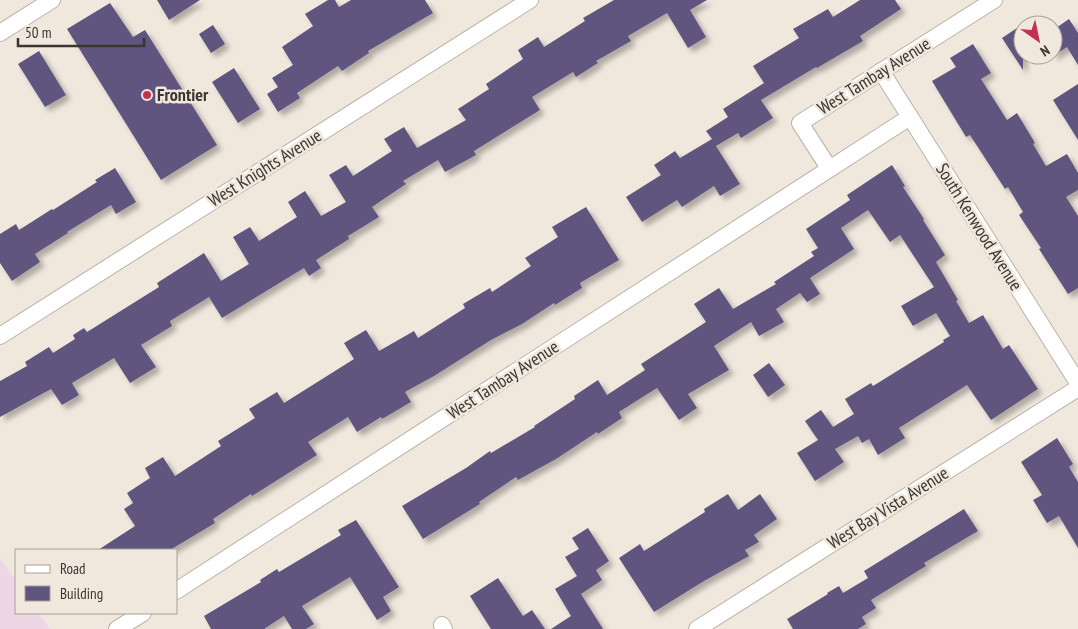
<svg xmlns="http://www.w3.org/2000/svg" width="1078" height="629" viewBox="0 0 1078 629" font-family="'PT Sans Narrow',sans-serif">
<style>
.commercial{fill:#eed7e4}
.building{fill:#60557e;filter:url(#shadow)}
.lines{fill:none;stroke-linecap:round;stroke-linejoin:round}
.minor-casing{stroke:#bab2a8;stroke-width:18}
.minor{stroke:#fff;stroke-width:16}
.poi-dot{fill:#c13150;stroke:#f0e7dd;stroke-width:2}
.labels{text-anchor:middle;stroke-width:5;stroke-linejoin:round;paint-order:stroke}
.street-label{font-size:18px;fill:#3a3632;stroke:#f0e7dd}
.poi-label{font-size:18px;font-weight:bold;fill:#3a3632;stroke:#f0e7dd;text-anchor:start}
</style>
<defs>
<filter id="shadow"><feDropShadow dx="4.5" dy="4.5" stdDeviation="2.5" flood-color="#0004"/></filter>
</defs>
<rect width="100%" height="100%" fill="#f0e7dd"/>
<!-- commercial -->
<polygon class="commercial" points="0,558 16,581 16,613 38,613 50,629 0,629"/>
<!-- building -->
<g class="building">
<polygon points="157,0 200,0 169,20"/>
<polygon points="328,0 335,0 339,7 351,0 425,0 433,13 368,51 369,53 342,71 338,66 297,93 300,98 278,112 267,94 278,87 272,78 293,65 282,47 313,26 305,14"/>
<polygon points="614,0 707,0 690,10 706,37 688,48 667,13 628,36 631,41 596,61 598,63 576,77 573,72 532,97 540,110 474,151 476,155 445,172 438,160 403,181 406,184 372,207 379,217 348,236 349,239 316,260 321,268 309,276 304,268 222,318 209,297 170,321 172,326 141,345 156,367 130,383 114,358 72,383 79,395 62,405 51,389 0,417 0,381 27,366 25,362 49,347 53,353 75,339 73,335 84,328 87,332 159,287 157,283 204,253 221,281 249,264 233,237 250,227 259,241 297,217 288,202 305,191 321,216 346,202 329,175 346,165 353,176 392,151 384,139 404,127 417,148 466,120 458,109 489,89 486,84 523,59 518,50 538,37 544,47 585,21 583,18"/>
<polygon points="860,0 895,0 901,9 860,36 863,41 817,68 816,67 761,100 773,118 741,138 738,133 716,146 740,184 720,196 714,186 682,207 677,200 642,222 626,197 661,175 654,165 675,151 680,158 712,139 706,131 728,117 723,109 764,83 753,66 799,38 793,29 828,9 833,17"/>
<polygon points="110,3 133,37 145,30 217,145 161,180 67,29"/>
<polygon points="1069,19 1078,33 1078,65 1067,47 1053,56 1053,30"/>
<polygon points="1023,24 1023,70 1002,38"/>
<polygon points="213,25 225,44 211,53 199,34"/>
<polygon points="973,44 991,73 981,79 1007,120 1017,113 1035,143 1033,144 1046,166 1067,154 1078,173 1078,190 1066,197 1078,216 1078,288 1068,294 1039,249 1041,248 1019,215 1023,212 1008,187 1005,189 970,135 966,137 932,81 956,67 950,58"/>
<polygon points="39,51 66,95 45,107 18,64"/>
<polygon points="234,68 260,109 238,123 212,82"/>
<polygon points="1078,84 1078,140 1053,100"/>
<polygon points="892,165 905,186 903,187 924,219 923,220 945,255 936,262 958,300 956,301 969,323 983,315 1003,349 1009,345 1038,389 991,420 967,385 899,428 905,438 878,455 869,439 862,443 858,436 835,449 844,462 815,481 797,453 818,440 805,421 821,410 833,427 854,414 845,399 871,383 873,386 944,342 943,340 950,336 936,313 913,326 901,306 934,287 900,235 890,242 868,210 841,228 854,249 810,278 820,294 807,302 800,293 776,309 784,322 759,336 751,322 714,346 729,370 688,394 697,408 679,420 657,388 619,412 622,418 598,434 597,432 556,459 518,480 516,477 479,502 480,504 423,539 402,506 466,468 490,451 491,453 535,427 534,426 575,399 574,396 598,380 607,395 645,370 641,364 706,322 694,304 719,288 733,309 776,284 774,282 814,256 811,252 818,248 806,229 850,200 847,195"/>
<polygon points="115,168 136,202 116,214 111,205 67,232 68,233 35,254 40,262 12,281 0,263 0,234 16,224 19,230 52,209 53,210 97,182 95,180"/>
<polygon points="586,207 619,260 580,283 582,288 555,305 554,303 522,324 491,340 434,376 405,392 411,402 382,419 381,417 357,432 348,417 308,442 317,455 252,496 251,494 213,519 215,523 170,550 98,550 135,526 124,509 133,503 127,493 150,478 145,468 163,457 175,476 221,446 218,441 255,418 249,409 277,392 284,403 354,359 344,343 366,330 379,351 414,331 418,338 465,308 463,304 490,288 492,292 531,266 525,258 558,237 552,227"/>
<polygon points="769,363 785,385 768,397 753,375"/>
<polygon points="1057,438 1073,464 1069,467 1078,482 1078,548 1059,516 1047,523 1033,500 1042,495 1021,462"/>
<polygon points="728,494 738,510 760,494 777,519 754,535 759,542 745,550 749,556 704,581 654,612 619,558 640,544 644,551 705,512 704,509"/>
<polygon points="964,509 978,531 924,563 926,566 871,600 876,608 862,617 866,624 858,629 793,629 787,619 828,594 827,593 839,586 843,593 868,578 864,571"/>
<polygon points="356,520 399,587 383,597 391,611 377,620 350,577 302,606 314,624 306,629 292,629 284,616 264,629 211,629 204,616 261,582 260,580 277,569 279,572 341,535 338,530"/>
<polygon points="588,528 609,561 596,570 602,580 581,594 603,629 551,629 571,616 555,589 577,576 565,557 579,549 572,538"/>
<polygon points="498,578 523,616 532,610 545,629 491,629 470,596"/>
</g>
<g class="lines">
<!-- minor casing -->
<g class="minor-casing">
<g id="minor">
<polyline points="0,33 52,0"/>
<polyline points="881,71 1078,383"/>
<polyline points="829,168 800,123 994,0"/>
<polyline points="0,336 530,0"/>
<polyline points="176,591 910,117"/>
<polyline points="442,625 444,629"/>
<polyline points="117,629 143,613"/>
<polyline points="697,629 1078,388"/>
</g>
</g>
<!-- minor -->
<use href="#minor" class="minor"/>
</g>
<!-- markers -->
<circle class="poi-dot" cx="147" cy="95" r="5"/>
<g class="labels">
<!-- street labels -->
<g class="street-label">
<text transform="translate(874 76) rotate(-32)" y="6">West Tambay Avenue</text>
<text transform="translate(265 168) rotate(-32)" y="6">West Knights Avenue</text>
<text transform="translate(979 227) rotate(58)" y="6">South Kenwood Avenue</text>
<text transform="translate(503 380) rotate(-33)" y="6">West Tambay Avenue</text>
<text transform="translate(888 508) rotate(-32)" y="6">West Bay Vista Avenue</text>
</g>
<!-- poi labels -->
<g class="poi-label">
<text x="157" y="101">Frontier</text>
</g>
</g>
<!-- legend -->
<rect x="15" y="549" width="162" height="65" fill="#f0e7dd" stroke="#a7a099"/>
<rect x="25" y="565" width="25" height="8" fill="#ffffff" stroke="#a7a099"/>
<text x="60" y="574" font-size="15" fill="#3a3632">Road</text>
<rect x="25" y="586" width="25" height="15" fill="#60557e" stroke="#a7a099"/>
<text x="60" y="599" font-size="15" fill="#3a3632">Building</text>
<!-- north arrow -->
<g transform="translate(1038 40) rotate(147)"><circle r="24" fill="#f0e7dd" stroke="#a7a099"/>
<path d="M0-4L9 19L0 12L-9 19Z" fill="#c13150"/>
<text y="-8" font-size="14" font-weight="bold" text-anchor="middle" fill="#3a3632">N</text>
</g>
<!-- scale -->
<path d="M18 38v8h126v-8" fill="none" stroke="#3a3632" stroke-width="2.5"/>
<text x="25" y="38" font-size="15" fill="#3a3632" stroke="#f0e7dd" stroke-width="4" paint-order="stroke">50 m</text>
</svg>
